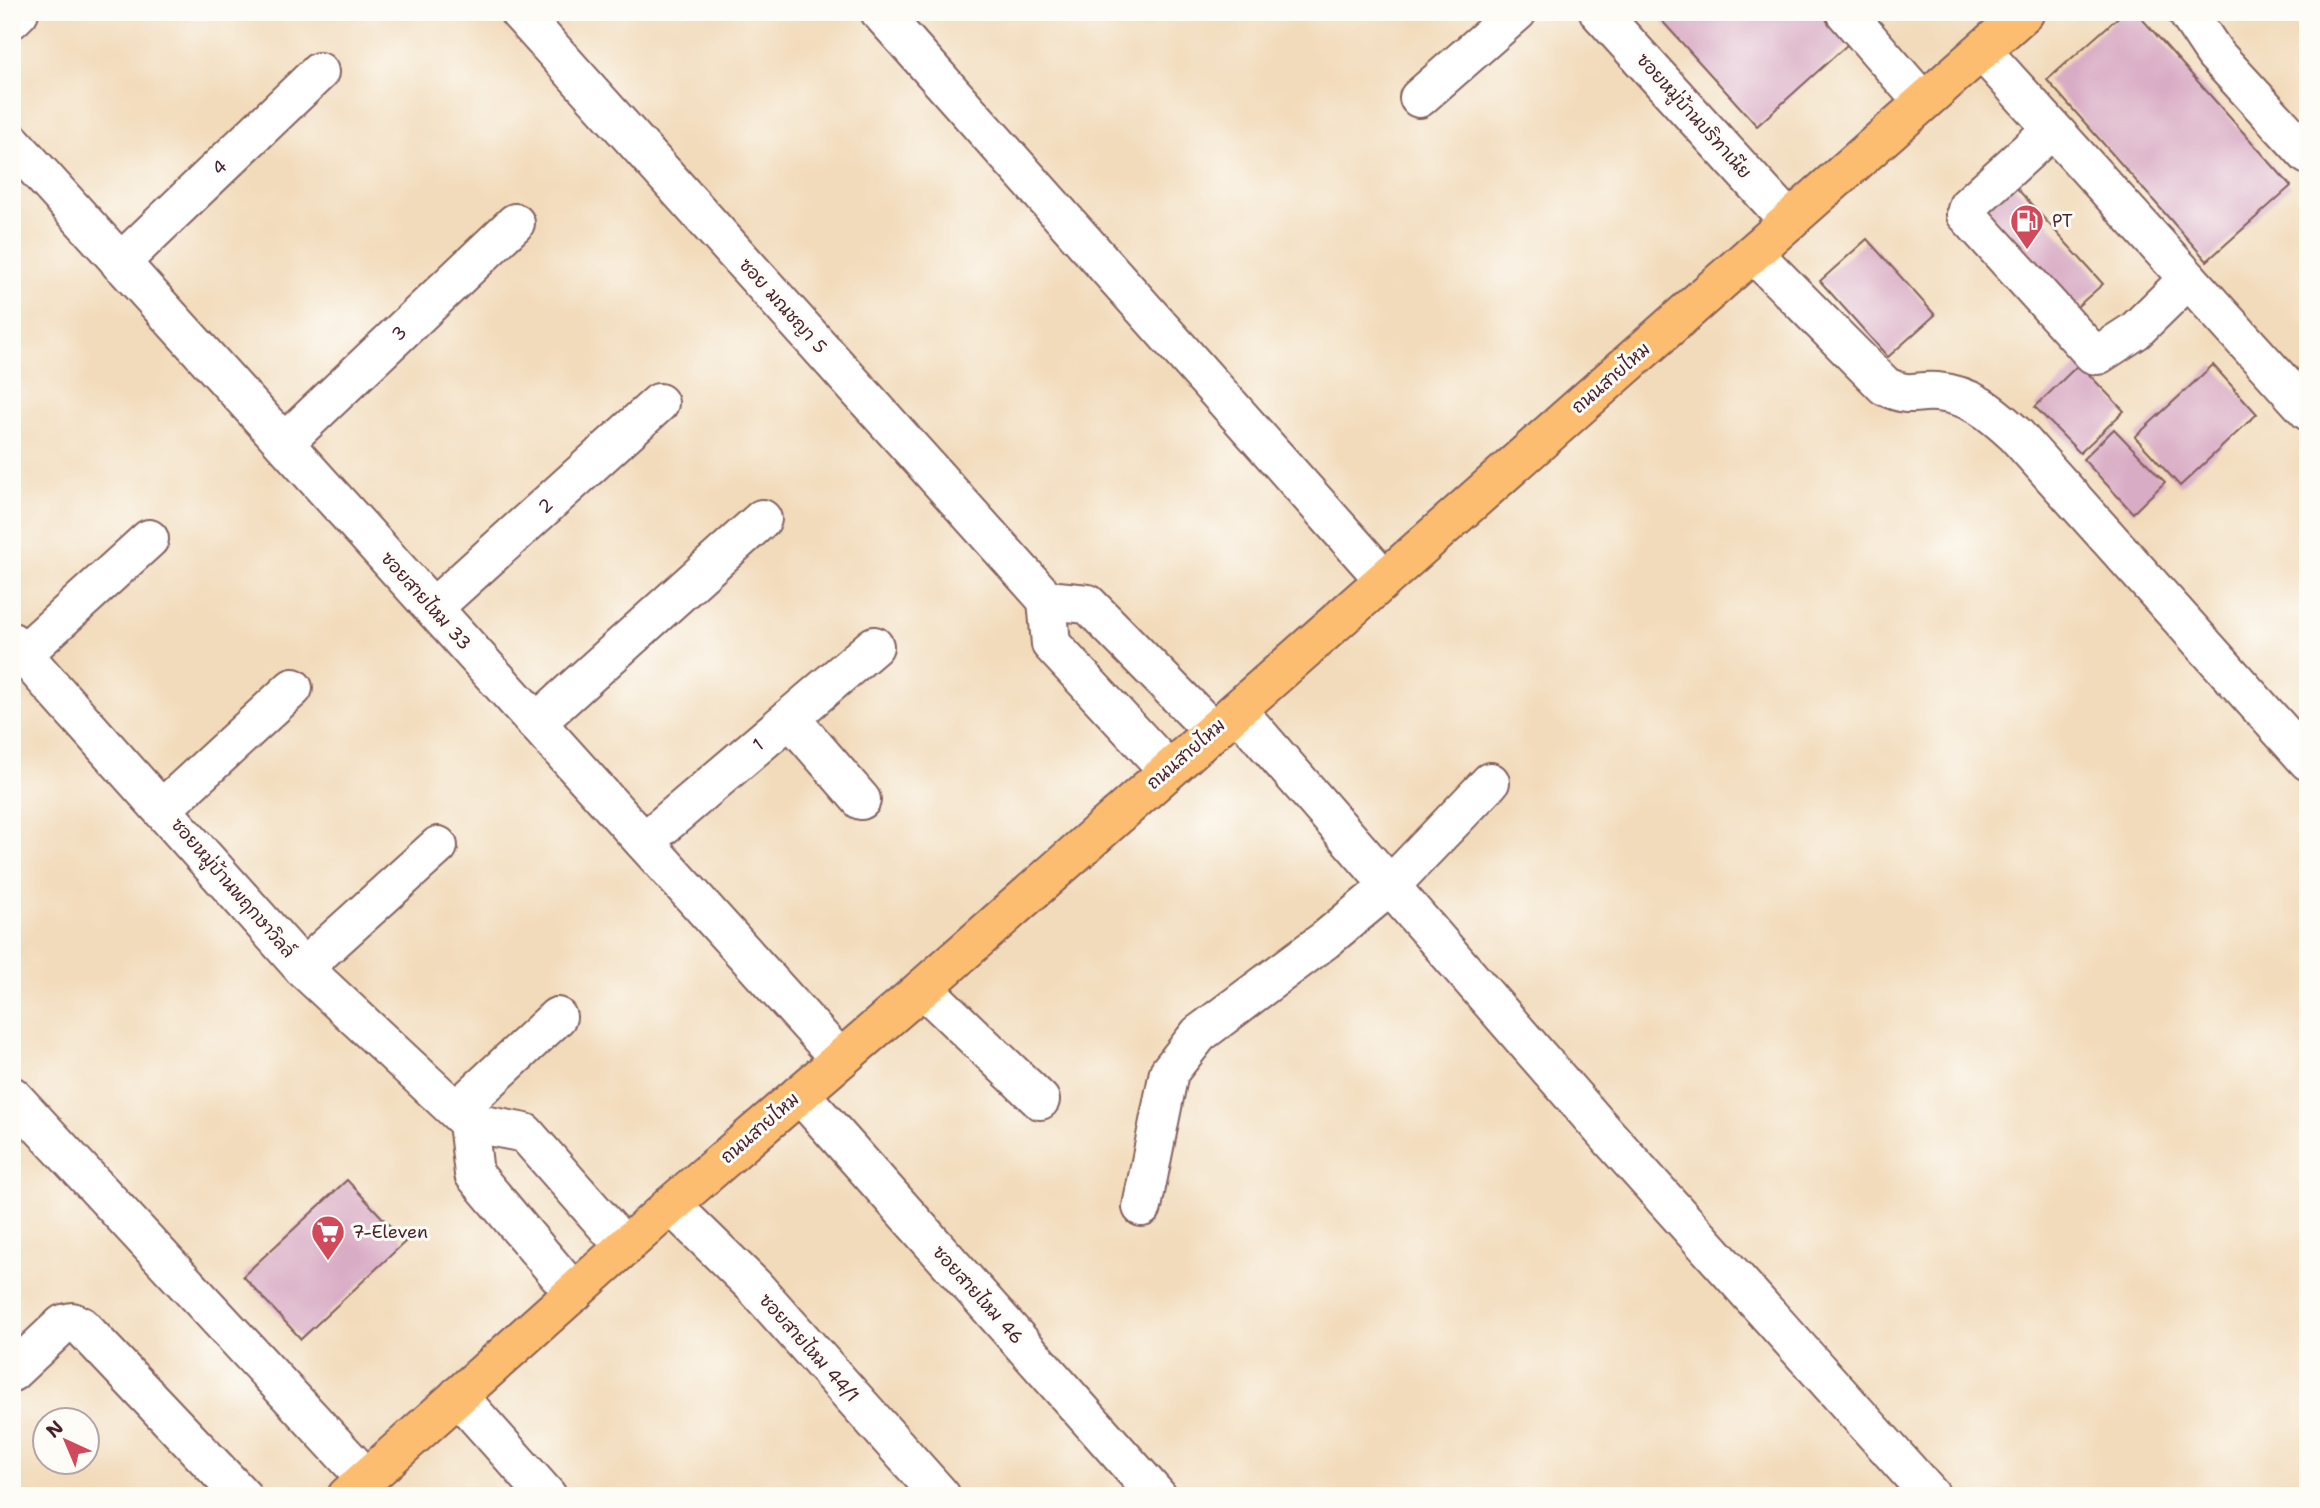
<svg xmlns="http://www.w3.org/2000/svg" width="2320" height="1508" viewBox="0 0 2320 1508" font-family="'Shantell Sans','Playpen Sans Thai',sans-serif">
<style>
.building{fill:#d9acc5}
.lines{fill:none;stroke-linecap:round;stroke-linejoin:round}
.minor-casing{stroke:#85615d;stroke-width:42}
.major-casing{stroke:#85615d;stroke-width:42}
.minor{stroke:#fff;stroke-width:38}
.major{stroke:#fcbd6f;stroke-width:38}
.labels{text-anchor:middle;stroke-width:6;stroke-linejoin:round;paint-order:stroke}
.street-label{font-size:18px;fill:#4a1f2b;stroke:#fdfcf7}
.poi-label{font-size:18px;fill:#4a1f2b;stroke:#fdfcf7;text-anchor:start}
</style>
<rect width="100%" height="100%" fill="#fdfcf7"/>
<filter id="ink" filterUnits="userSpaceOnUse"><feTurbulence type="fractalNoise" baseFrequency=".0143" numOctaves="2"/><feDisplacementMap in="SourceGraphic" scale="14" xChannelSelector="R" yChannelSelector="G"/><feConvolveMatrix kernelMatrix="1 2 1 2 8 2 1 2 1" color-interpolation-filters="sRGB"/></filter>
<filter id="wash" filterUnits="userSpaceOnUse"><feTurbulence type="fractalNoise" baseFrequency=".00686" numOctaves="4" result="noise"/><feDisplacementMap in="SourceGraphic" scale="28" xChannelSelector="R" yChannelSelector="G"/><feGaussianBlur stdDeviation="1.57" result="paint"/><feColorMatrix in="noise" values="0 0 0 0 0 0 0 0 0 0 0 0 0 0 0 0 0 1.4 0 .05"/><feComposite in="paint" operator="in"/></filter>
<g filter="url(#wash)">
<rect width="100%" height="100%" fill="#f2dbbb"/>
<g id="blocks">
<!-- building -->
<g class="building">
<polygon points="1654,12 1836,12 1857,36 1757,126"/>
<polygon points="2124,12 2136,12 2291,186 2207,261 2047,80"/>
<polygon points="1996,165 2103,284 2053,328 1946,209"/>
<polygon points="1867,239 1935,315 1888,357 1820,281"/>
<polygon points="2079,364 2124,411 2080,453 2035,407"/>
<polygon points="2213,365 2257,414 2180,486 2135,437"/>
<polygon points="2114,429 2165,482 2133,513 2083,459"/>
<polygon points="347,1180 405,1242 301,1339 243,1276"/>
</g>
</g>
</g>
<g filter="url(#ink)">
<use href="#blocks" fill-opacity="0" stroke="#85615d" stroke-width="2"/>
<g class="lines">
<!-- minor casing -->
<g class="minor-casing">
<g id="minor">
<polyline points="519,12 1047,600"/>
<polyline points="880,12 1384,579"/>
<polyline points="1599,12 1789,221"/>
<polyline points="1845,12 1923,102"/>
<polyline points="2187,12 2215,54 2308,155"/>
<polyline points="12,19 19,12"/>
<polyline points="1982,51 2308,411"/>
<polyline points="1419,98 1517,12"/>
<polyline points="2052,129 1968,206 1966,214 2093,354 2098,355 2135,331 2188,279"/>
<polyline points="12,142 840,1059"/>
<path d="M1753,253L1885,386C1912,399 1912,390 1937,392C1972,395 1992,413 2016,435L2308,761"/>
<path id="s1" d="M120,263L319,72"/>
<path id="s2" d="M284,443L515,223"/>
<polyline points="1047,600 1088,604 1213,731"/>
<polyline points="1047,600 1051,644 1168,770"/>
<path id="s3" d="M433,608L659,403"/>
<polyline points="12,642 303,968 468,1122"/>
<polyline points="23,654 149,539"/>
<polyline points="1237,710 1599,1126 1931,1496"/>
<polyline points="790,718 861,800"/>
<polyline points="536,723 762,519"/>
<polyline points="163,808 293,688"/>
<path id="s4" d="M644,842L874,646"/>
<polyline points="303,968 438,846"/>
<polyline points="923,988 1040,1100"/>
<polyline points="800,1094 1157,1496"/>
<polyline points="12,1096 366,1478"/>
<polyline points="457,1110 557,1017"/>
<polyline points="468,1122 525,1133 625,1247"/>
<polyline points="468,1122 474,1174 574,1293"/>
<polyline points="671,1205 753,1285 941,1496"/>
<polyline points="1142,1207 1169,1072 1199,1034 1325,940 1390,886 1490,782"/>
<polyline points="12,1372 63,1324 72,1322 81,1326 242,1496"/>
<polyline points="458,1396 547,1496"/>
</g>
</g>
<!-- major casing -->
<g class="major-casing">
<polyline id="major" points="347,1496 671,1205 923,988 2025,12"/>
</g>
<!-- minor -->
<use href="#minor" class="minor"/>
<!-- major -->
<use href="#major" class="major"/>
</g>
</g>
<!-- icons -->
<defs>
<g id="fuel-pin" transform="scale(1.75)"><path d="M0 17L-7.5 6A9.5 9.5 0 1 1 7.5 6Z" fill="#d1495b" stroke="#fdfcf7"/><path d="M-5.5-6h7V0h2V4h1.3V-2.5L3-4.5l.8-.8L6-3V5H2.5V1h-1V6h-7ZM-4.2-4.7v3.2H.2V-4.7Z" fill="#fff"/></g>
<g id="supermarket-pin" transform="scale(1.75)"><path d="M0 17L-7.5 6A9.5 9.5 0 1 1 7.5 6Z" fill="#d1495b" stroke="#fdfcf7"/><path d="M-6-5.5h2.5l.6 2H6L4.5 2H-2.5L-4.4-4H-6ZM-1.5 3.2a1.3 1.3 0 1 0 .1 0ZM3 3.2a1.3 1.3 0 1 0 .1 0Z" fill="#fff"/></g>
</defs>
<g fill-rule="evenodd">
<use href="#fuel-pin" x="2027" y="221"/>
<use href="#supermarket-pin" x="328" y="1232"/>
</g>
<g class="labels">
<!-- street labels -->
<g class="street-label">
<text transform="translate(1694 116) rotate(48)" y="6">ซอยหมู่บ้านบริทาเนีย</text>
<text dy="6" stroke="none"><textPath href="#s1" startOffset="138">4</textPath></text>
<text transform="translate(783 306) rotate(48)" y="6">ซอย มณชญา 5</text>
<text dy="6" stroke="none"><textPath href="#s2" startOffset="159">3</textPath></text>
<text transform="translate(1611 378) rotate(-41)" y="6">ถนนสายไหม</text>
<text dy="6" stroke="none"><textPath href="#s3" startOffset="152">2</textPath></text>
<text transform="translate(426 601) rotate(48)" y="6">ซอยสายไหม 33</text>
<text dy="6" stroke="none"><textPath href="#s4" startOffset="150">1</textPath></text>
<text transform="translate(1186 754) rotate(-41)" y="6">ถนนสายไหม</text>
<text transform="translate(233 888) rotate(49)" y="6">ซอยหมู่บ้านพฤกษาวิลล์</text>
<text transform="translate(760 1128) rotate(-41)" y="6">ถนนสายไหม</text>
<text transform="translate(978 1295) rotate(48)" y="6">ซอยสายไหม 46</text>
<text transform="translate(809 1348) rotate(48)" y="6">ซอยสายไหม 44/1</text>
</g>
<!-- poi labels -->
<g class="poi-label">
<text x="2052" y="227">PT</text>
<text x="352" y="1238">7-Eleven</text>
</g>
</g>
<!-- margin -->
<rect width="2320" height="1508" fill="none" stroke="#fdfcf7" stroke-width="42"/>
<!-- north arrow -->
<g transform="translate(66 1441) rotate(316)"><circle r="33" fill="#fdfcf7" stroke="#b5a4a5" stroke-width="2"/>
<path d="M0-5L12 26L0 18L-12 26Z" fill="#d1495b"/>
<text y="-10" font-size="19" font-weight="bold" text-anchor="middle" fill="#4a1f2b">N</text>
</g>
</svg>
